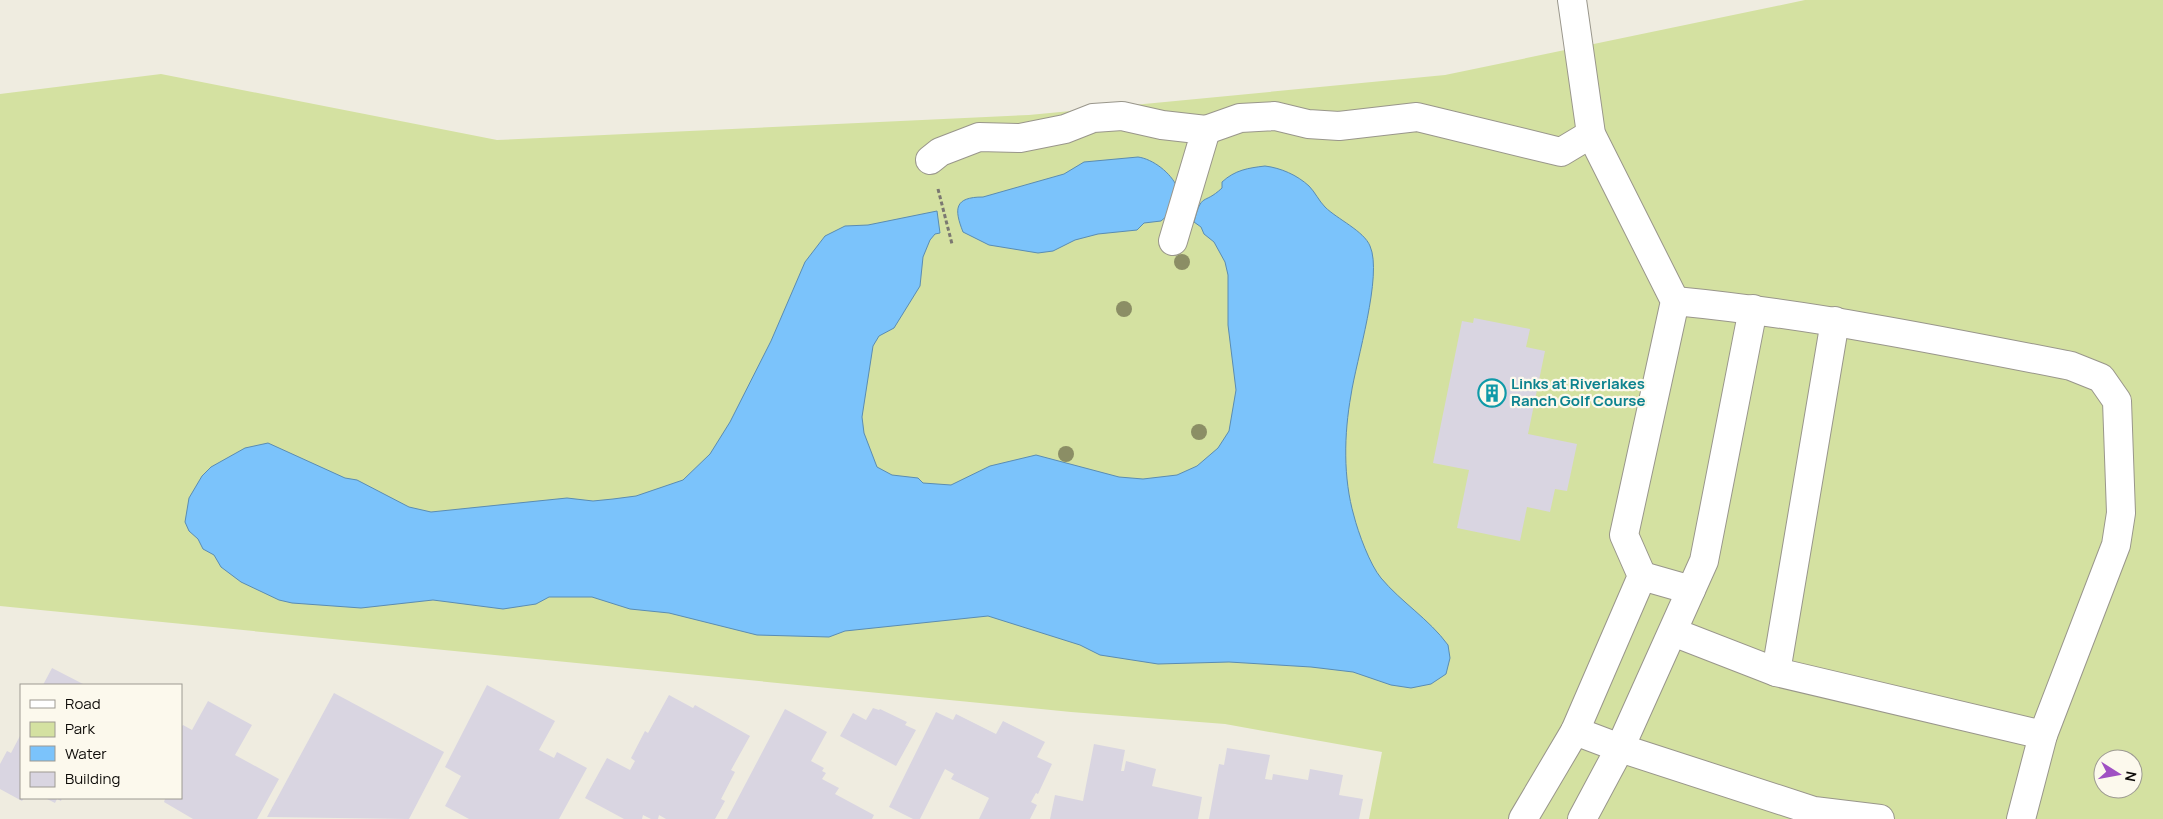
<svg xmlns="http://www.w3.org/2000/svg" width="2163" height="819" viewBox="0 0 2163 819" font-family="Manrope,sans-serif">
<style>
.green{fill:#d4e1a1;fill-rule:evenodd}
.water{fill:#7bc3fb;stroke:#5a8cb2}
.building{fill:#d9d5e1}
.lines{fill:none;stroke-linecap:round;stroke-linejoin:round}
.minor-casing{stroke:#99968b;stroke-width:30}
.path{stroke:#7b7871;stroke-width:3;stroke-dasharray:4 2.5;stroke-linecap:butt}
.minor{stroke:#fff;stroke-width:28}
.tree{fill:#8b8e65}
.labels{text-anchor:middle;stroke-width:4.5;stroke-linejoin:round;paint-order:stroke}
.culture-label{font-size:15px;font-weight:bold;fill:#0d838f;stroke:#fcf9ed;text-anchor:start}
</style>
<rect width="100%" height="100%" fill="#efece0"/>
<!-- green -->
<path class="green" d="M1805,0H2163V819H1369L1382,752L1225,724L1071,712L0,606V94L161,74L497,140L1029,115L1445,75ZM2103,759H2133V789H2103Z"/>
<!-- water -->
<g class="water">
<path d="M1138,157C1153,159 1171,173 1177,187L1168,215L1161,221L1144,223L1137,230L1098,234L1075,240L1053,251L1038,253L989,245L963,232C954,209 954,197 983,197L1064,174L1084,162Z"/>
<path d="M1265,166C1281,168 1297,175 1309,186C1315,192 1319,201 1325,207C1337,219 1364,231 1370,246C1383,275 1356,361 1351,395C1344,434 1343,478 1354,516C1358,532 1370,565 1381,578C1401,602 1429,619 1448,645L1450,658L1446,674L1431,684L1411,688L1391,685L1353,672L1311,667L1229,662L1158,664L1100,655L1080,645L988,616L845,631L829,637L757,635L669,613L630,609L592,597H549L536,604L503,609L433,600L361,608L292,603L279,600L241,582L221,567L214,555L203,549L198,539L189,531L185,522L189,498L202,476L211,467L245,448L268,443L345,478L357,480L409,507L431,512L567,498L593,501L613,499L636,496L683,480L710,454L730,422L771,341L805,262L825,236L845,226L868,225L937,211L940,233L935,234L930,240L923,257L920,286L894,328L879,336L873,346L862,417L864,433L877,467L892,475L918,478L923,483L951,485L990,466L1036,455L1119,477L1143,479L1177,475L1197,466L1218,448L1229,431L1236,390L1228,325V275L1225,262L1214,242L1204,234L1201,227L1194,222C1202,191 1203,206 1222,188V182C1235,170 1248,168 1265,166Z"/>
</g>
<!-- building -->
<g class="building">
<polygon points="1474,318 1530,329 1526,347 1545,351 1528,434 1577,444 1567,491 1555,489 1550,512 1527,507 1520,541 1457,528 1469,470 1433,463 1462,321 1473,323"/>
<polygon points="52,668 85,685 43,685"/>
<polygon points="487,685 555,721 539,750 554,758 557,752 587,768 559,819 469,819 445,806 461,776 445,767"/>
<polygon points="334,693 444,752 409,819 267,817"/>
<polygon points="669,695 693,708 695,705 750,736 731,770 735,772 721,799 725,801 715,819 666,819 659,815 658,819 651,819 643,815 642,819 624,819 585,798 607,758 630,770 635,761 631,758 645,731 648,733"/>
<polygon points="208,701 252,725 235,755 279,779 257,819 193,819 164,802 165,799 162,798 181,798 181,727 183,725 192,730"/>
<polygon points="873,708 879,710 880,709 907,722 905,725 916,730 896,766 840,736 853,713 866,720"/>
<polygon points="785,709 827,732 811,761 824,768 822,771 826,773 822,779 839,788 835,794 874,815 872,819 727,819"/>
<polygon points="936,712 953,720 956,714 996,734 1003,721 1045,742 1037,757 1052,764 1038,794 1036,793 1031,802 1037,805 1030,819 979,819 989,798 951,779 954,774 945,769 920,819 913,819 889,807"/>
<polygon points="21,734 21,798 24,798 22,801 0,789 0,764 7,751 11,753"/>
<polygon points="1094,744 1125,750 1121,771 1124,771 1126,761 1156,769 1152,786 1202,797 1198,819 1050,819 1055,795 1083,801"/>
<polygon points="1227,748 1270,755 1265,779 1272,780 1273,774 1308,780 1310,769 1343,775 1339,795 1363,799 1359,819 1209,819 1219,764 1224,765"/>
<polygon points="45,798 62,798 61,801 57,799 55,803"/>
</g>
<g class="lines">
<!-- minor casing -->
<g class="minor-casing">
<g id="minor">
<polyline points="1206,130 1240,118 1275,116 1308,124 1339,126 1417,117 1561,152 1591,134"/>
<polyline points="930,160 940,152 979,137 1020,138 1065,129 1093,118 1122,116 1162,125 1206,130 1173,241"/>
<path d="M1675,301C1809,314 1939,340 2071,366L2101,378L2117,401L2121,513L2116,545L2043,735L2021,819"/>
<polyline points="1642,576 1691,590"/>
<polyline points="1673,632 1776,672 2043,735"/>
<polyline points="1776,672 1835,321"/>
<polyline points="1575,731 1620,748 1814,811 1880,819"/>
<polyline points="1523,819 1575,731 1642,576 1624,535 1675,301 1591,134 1572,0"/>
<polyline points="1582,819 1620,748 1704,561 1753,309"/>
</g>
</g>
<!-- path -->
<polyline class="path" points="938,189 952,244"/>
<!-- minor -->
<use href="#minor" class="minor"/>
</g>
<!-- trees -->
<g class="tree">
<circle cx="1182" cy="262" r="8"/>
<circle cx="1124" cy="309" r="8"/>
<circle cx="1199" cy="432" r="8"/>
<circle cx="1066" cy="454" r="8"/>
</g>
<!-- icons -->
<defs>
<g id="building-ring" transform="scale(1.4375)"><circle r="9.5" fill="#fcf9ed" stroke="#0f9aa8" stroke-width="1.5"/><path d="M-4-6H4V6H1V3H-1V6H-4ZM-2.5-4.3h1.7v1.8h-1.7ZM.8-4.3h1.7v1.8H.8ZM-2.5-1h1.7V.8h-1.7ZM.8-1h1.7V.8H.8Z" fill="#0f9aa8"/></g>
</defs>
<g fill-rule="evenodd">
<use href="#building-ring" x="1492" y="393"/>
</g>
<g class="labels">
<!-- culture labels -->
<g class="culture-label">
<text x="1511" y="389">Links at Riverlakes<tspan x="1511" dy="17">Ranch Golf Course</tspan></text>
</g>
</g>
<!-- legend -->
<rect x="20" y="684" width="162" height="115" fill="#fcf9ed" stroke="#9d9a92"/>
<rect x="30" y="700" width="25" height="8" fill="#ffffff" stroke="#9d9a92"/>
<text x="65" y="709" font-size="15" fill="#0e0c09">Road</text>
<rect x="30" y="722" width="25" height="15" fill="#d4e1a1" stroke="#9d9a92"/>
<text x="65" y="734" font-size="15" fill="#0e0c09">Park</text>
<rect x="30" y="746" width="25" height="15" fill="#7bc3fb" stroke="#9d9a92"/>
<text x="65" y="759" font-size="15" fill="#0e0c09">Water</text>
<rect x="30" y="772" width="25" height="15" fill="#d9d5e1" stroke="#9d9a92"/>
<text x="65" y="784" font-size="15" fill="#0e0c09">Building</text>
<!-- north arrow -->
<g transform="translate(2118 774) rotate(101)"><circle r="24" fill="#fcf9ed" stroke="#9d9a92"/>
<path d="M0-4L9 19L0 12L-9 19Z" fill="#a051c3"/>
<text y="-8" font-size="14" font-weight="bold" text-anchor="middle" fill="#0e0c09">N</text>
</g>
</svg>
